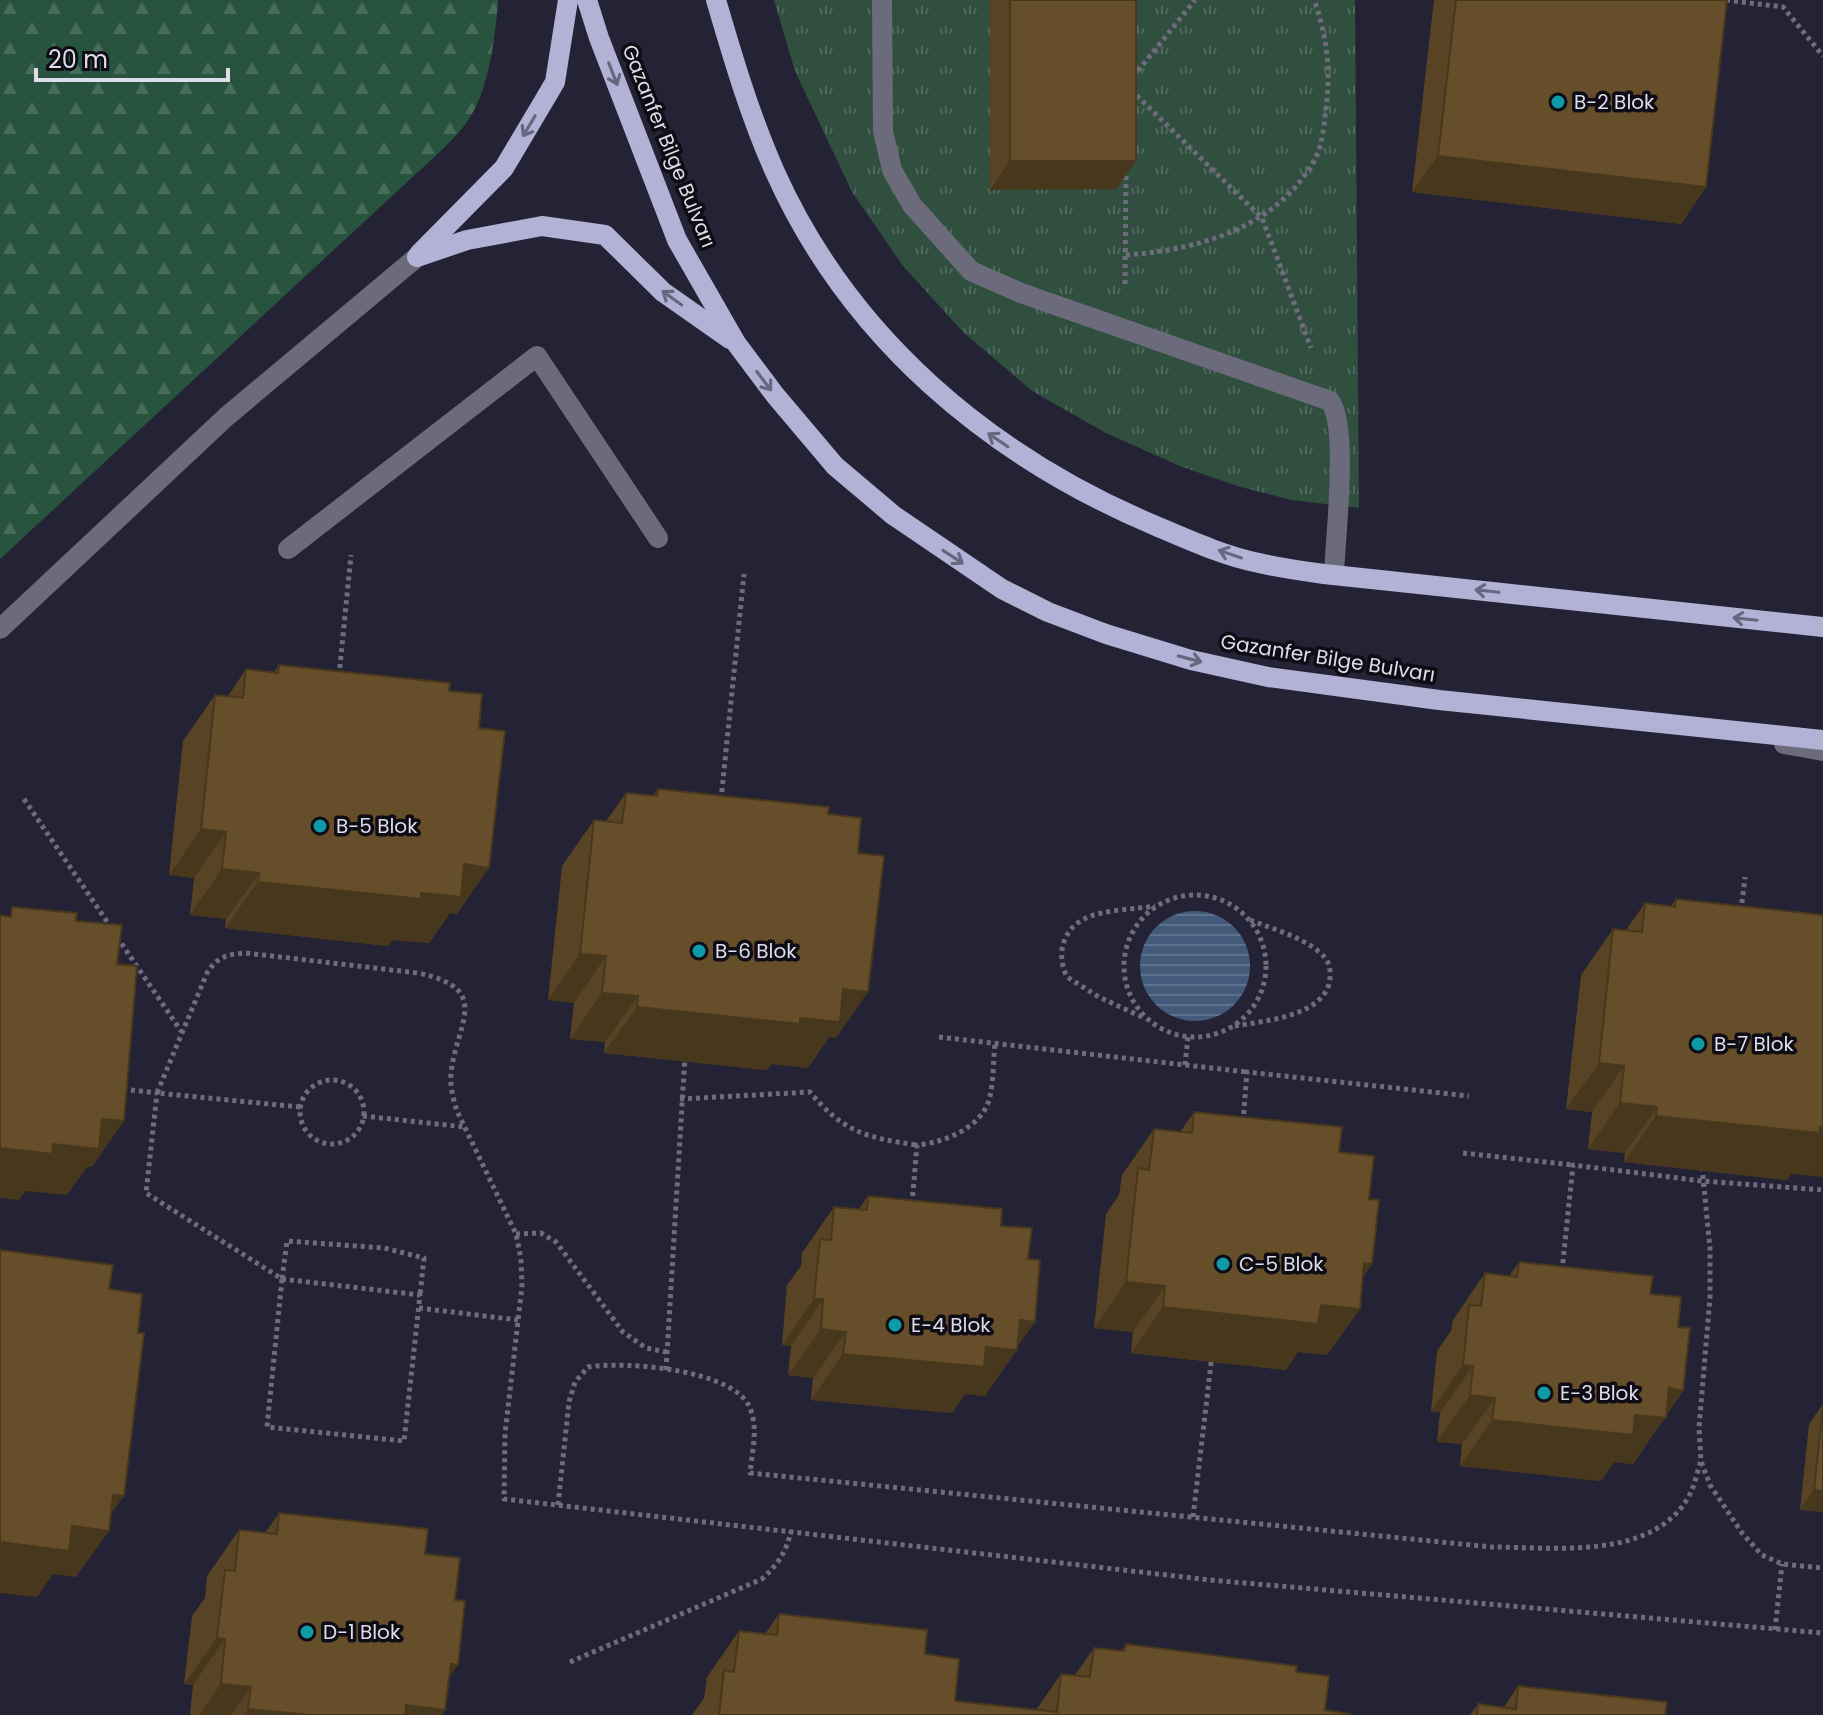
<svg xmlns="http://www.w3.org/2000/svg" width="1823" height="1715" viewBox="0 0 1823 1715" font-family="Poppins,sans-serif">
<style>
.grass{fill:url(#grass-tufts)}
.forest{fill:url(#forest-firs)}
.water{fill:url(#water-rules)}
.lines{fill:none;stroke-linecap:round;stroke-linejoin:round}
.path{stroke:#6f6d7d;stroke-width:5;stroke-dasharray:4 4;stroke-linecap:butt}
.minor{stroke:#6c6b7c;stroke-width:20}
.major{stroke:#b3b1d5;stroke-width:20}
.wall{fill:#584324}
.shaded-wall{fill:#47371d}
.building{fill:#664e2a;stroke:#47371d;stroke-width:2}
.oneway{stroke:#69677f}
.culture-dot{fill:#0f9aa8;stroke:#0e0d15;stroke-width:3}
.labels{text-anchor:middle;stroke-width:7;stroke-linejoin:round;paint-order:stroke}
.poi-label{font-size:20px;fill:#dedde9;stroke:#0e0d15;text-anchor:start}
.street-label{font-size:20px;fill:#dedde9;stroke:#0e0d15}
</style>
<defs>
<pattern id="grass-tufts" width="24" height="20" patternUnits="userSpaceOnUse" patternTransform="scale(2)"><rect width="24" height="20" fill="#304f3f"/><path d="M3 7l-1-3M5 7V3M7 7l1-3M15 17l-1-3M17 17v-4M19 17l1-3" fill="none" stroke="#4e685b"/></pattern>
<pattern id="forest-firs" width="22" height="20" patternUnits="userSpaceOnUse" patternTransform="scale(2)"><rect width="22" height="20" fill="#28543f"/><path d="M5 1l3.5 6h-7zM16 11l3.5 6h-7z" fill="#476c5b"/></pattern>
<pattern id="water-rules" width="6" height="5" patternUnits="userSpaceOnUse" patternTransform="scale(2)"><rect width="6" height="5" fill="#435a7a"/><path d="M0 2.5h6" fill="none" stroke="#5e718d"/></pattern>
</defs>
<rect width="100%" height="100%" fill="#242235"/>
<!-- grass -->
<polygon class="grass" points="774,0 1355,0 1359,508 1292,500 1237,486 1180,466 1106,433 1032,391 963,332 903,266 852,192 795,71"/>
<!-- forest -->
<path class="forest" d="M0,0H498C496,33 489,89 470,117C464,128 454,137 445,147L0,559Z"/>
<!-- water -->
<circle class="water" cx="1195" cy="966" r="55"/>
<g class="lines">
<!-- path -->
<g class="path">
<polyline points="1726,0 1783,7 1823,56"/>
<polyline points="1133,77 1195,0"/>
<polyline points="1131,90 1262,218 1311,348"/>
<path d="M1126,255C1198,250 1276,228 1314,161C1323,145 1324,125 1326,108C1331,71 1327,35 1314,0"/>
<polyline points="1125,284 1126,170"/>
<polyline points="339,676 351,555"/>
<polyline points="24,799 112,929"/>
<polyline points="721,800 744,574"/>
<circle cx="1195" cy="966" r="71"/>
<polyline points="1741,911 1745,877"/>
<polyline points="117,937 181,1031"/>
<path d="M1142,1017L1099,997L1067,977C1056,955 1062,929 1086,918C1102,910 1136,909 1155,906"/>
<path d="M1235,1026C1264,1021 1327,1016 1330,978C1331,966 1328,959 1318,951C1299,936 1273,929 1250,920"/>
<polyline points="939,1037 1247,1072"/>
<polyline points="1185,1065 1188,1037"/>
<circle cx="332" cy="1112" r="32"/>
<polyline points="123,1089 157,1093 146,1193 282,1279 287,1241 384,1248 424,1258 420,1295"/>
<path d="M680,1099L810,1092C843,1132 867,1138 917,1145"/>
<path d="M300,1107L157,1093L207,973C217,957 227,954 246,953L418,973C495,989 455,1025 451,1074C450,1086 453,1099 457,1111L516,1234L521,1259L522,1286L505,1434L504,1499L1210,1580L1823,1633"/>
<polyline points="363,1116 465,1127"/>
<polyline points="1243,1122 1247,1072 1469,1096"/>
<polyline points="1463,1153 1573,1165"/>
<polyline points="1702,1167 1710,1248 1710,1297 1699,1428 1701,1461 1710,1485 1742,1533 1762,1555 1782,1564 1823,1568"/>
<path d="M912,1204L917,1145C943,1143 981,1128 989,1100C994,1082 993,1061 995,1043"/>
<polyline points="516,1234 541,1233 556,1242 623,1332 646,1348 667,1352"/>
<polyline points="1562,1271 1573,1165 1702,1181 1823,1190"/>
<polygon points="282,1279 420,1295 404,1441 267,1427"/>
<polyline points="419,1308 518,1320"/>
<polyline points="666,1370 685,1056"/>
<path d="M558,1505L569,1402L575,1382L588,1367C624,1361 731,1369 749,1406C759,1427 752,1452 750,1473L1491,1547C1554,1547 1653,1561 1689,1496C1695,1485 1697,1472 1701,1461"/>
<polyline points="1193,1517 1212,1355"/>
<polyline points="1775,1630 1782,1564"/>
<path d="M570,1662L762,1579C778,1564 786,1553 791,1531"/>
</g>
<!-- minor -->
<g class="minor">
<path d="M882,0L883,131L892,170L912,205L971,271L1021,293L1330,401C1349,426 1335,540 1334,575"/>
<polyline points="288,549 537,356 658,538"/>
<polyline points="0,629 226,417 417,257"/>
<polyline points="1784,744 1823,751"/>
</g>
<!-- major -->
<g class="major">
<polyline points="587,0 599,38 677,240 736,343 775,395 835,466 893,515 1002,589 1048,612 1106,634 1191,660 1268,677 1439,700 1823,740"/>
<path d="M716,0C733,58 750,116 775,172C850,339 990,456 1156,526C1189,540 1224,556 1259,563C1280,568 1302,571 1324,574L1823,627"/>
<polyline points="419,254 504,168 545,99 555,82 568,0"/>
<polyline points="417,257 467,240 542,226 605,235 663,292 730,339"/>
</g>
</g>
<!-- wall -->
<g class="wall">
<polygon points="990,0 1136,0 1136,161 1116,189 990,190"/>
<polygon points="1434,0 1727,0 1706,187 1681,224 1412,192"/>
<polygon points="279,665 449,691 457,914 450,913 429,943 393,940 388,946 225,928 226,919 190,915 194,878 169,875 183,741 215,695 228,696 246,669 274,672"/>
<polygon points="658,789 828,814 836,1038 829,1037 808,1068 772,1064 767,1070 604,1053 605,1042 570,1039 574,1003 548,1000 562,866 594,820 606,821 626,793 653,796"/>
<polygon points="1676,899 1791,1174 1787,1180 1624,1162 1625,1153 1588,1149 1592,1112 1566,1109 1581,975 1613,929 1626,930 1645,903 1671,906"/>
<polygon points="1194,1112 1339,1152 1369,1199 1372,1264 1363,1277 1360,1309 1327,1355 1298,1352 1286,1370 1131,1353 1133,1332 1094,1328 1106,1214 1119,1195 1122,1175 1154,1129 1180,1132"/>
<polygon points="868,1196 1001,1226 1017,1346 985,1396 965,1394 952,1413 811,1400 813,1378 788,1375 791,1346 782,1345 787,1285 801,1266 802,1253 834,1207 859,1209"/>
<polygon points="1519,1262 1650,1294 1678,1327 1683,1391 1633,1464 1614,1462 1601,1481 1460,1466 1462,1444 1437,1442 1440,1412 1431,1411 1437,1351 1451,1331 1453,1320 1485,1273 1509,1276"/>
<polygon points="1823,1404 1823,1512 1800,1510 1809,1424"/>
<polygon points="279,1513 425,1554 455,1600 449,1678 445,1710 442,1715 190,1715 193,1685 184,1684 192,1616 205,1598 207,1576 239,1530 265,1533"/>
<polygon points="779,1614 925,1654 955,1701 1036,1710 1061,1674 1075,1675 1094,1648 1121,1651 1126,1644 1296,1672 1325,1710 1350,1715 692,1715 704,1698 707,1677 739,1631 765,1634"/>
<polygon points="1518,1686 1665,1715 1470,1715 1478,1704 1504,1707"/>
</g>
<!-- shaded-wall -->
<g class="shaded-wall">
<polygon points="1438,156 1706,187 1681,224 1412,192"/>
<polygon points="1010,161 1136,161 1116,189 990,190"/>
<polygon points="201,829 226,832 194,878 169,875"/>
<polygon points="464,864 489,868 457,914 450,913 429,943 393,940 388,946 225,928 258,882 421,893"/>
<polygon points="222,869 259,873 226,919 190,915"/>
<polygon points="580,954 606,956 574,1003 548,1000"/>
<polygon points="843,989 868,992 836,1038 829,1037 808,1068 772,1064 767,1070 604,1053 637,1007 800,1018"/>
<polygon points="602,993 638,996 605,1042 570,1039"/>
<polygon points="1599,1063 1624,1066 1592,1112 1566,1109"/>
<polygon points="1620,1103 1657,1107 1625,1153 1588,1149"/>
<polygon points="1656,1116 1823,1127 1823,1177 1791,1174 1787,1180 1624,1162"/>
<polygon points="102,1119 124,1121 92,1167 87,1167 67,1195 26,1191 19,1200 0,1198 0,1148 53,1144"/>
<polygon points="1364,1263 1372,1264 1342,1307 1360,1309 1327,1355 1298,1352 1286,1370 1131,1353 1163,1307 1321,1305"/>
<polygon points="1126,1282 1165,1286 1133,1332 1094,1328"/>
<polygon points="814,1299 823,1299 791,1346 782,1345"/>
<polygon points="1020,1320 1035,1322 1015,1350 1017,1350 985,1396 965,1394 952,1413 811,1400 843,1354 986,1347"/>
<polygon points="821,1329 846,1332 813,1378 788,1375"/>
<polygon points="1463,1365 1473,1366 1440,1412 1431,1411"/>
<polygon points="1669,1388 1683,1391 1633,1464 1614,1462 1601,1481 1460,1466 1492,1420 1635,1415"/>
<polygon points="1470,1395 1495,1398 1462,1444 1437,1442"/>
<polygon points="1814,1490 1823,1491 1823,1512 1800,1510"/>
<polygon points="113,1495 124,1496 100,1529 109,1531 76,1577 53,1574 37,1597 0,1593 0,1542 72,1526"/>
<polygon points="217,1638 225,1639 193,1685 184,1684"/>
<polygon points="451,1664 458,1665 428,1708 445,1710 442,1715 399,1715 406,1705"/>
<polygon points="221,1684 251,1687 231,1715 199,1715"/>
<polygon points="248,1709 309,1715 244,1715"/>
</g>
<!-- building -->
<g class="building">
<rect x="1010" y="0" width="126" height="161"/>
<polygon points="1456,0 1727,0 1706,187 1438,156"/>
<polygon points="279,665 450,683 449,691 482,694 479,728 505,731 489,868 464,864 461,897 421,893 421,899 258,882 259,873 222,869 226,832 201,829 215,695 243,698 246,669 278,673"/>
<polygon points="658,789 829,807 828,814 861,818 858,853 884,856 868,992 843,989 840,1022 800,1018 800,1024 637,1007 638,996 602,993 606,956 580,954 594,820 622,823 626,793 657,796"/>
<polygon points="1676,899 1823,915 1823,1127 1820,1127 1819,1133 1656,1116 1657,1107 1620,1103 1624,1066 1599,1063 1613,929 1642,932 1645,903 1675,907"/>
<polygon points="12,907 77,913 76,921 122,925 117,964 137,966 124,1121 102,1119 99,1149 53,1144 52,1154 0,1148 0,915 11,917"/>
<polygon points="1194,1112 1342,1127 1339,1152 1374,1156 1369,1199 1379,1200 1372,1264 1364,1263 1360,1309 1321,1305 1318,1324 1163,1307 1165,1286 1126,1282 1138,1168 1149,1170 1154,1129 1192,1133"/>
<polygon points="868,1196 1002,1209 1001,1226 1032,1228 1028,1259 1040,1260 1035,1322 1020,1320 1017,1350 986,1347 984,1367 843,1354 846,1332 821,1329 823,1299 814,1299 820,1239 831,1240 834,1207 867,1210"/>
<polygon points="0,1250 113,1265 109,1289 142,1294 138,1333 144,1333 124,1496 113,1495 109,1531 72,1526 69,1551 0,1542"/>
<polygon points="1519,1262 1653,1276 1650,1294 1681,1297 1678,1327 1690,1328 1683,1391 1669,1388 1666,1418 1635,1415 1633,1435 1492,1420 1495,1398 1470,1395 1473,1366 1463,1365 1469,1305 1481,1306 1485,1273 1517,1277"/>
<polygon points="1823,1406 1823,1491 1814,1490"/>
<polygon points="279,1513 428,1529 425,1554 460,1558 455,1600 465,1601 458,1665 451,1664 445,1710 406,1705 405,1715 309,1715 248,1709 251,1687 221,1684 225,1639 217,1638 225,1570 235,1571 239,1530 277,1534"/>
<polygon points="779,1614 927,1630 925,1654 959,1659 955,1701 1057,1712 1061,1674 1090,1677 1094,1648 1124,1651 1126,1644 1297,1666 1296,1672 1329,1676 1325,1710 1350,1714 1350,1715 719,1715 724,1670 734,1672 739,1631 777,1635"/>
<polygon points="1518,1686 1667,1702 1665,1715 1477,1715 1478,1704 1516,1709"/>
</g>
<!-- one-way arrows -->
<defs><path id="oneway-shaft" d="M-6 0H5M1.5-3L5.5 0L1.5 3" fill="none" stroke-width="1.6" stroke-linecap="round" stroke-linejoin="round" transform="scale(2)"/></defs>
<g class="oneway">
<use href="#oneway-shaft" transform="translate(613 74) rotate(69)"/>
<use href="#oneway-shaft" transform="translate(529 126) rotate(121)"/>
<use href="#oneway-shaft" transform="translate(672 298) rotate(-144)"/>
<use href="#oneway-shaft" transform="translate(764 381) rotate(53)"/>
<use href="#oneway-shaft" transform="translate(998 440) rotate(-146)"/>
<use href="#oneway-shaft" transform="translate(1230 554) rotate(-161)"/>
<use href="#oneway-shaft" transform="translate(953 557) rotate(33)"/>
<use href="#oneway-shaft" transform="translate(1487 591) rotate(-174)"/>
<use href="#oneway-shaft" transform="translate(1745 619) rotate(-174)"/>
<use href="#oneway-shaft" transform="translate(1190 659) rotate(15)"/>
</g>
<!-- markers -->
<g class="culture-dot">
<circle cx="1558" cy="102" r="8"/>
<circle cx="320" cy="826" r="8"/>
<circle cx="699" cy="951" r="8"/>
<circle cx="1698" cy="1044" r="8"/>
<circle cx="1223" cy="1264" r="8"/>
<circle cx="895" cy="1325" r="8"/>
<circle cx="1544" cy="1393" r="8"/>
<circle cx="307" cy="1632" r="8"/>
</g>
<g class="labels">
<!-- poi labels -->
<g class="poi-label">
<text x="1574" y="109">B-2 Blok</text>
<text x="336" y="833">B-5 Blok</text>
<text x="715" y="958">B-6 Blok</text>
<text x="1714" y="1051">B-7 Blok</text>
<text x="1239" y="1271">C-5 Blok</text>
<text x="911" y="1332">E-4 Blok</text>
<text x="1560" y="1400">E-3 Blok</text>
<text x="323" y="1639">D-1 Blok</text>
</g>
<!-- street labels -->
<g class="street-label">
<text transform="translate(669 146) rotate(68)" y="7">Gazanfer Bilge Bulvarı</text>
<text transform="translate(1328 658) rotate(9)" y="7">Gazanfer Bilge Bulvarı</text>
</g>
</g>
<!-- scale -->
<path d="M36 68v12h192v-12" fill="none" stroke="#dedde9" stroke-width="4"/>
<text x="48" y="68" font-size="24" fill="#dedde9" stroke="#0e0d15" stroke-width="6" paint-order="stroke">20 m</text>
</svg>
